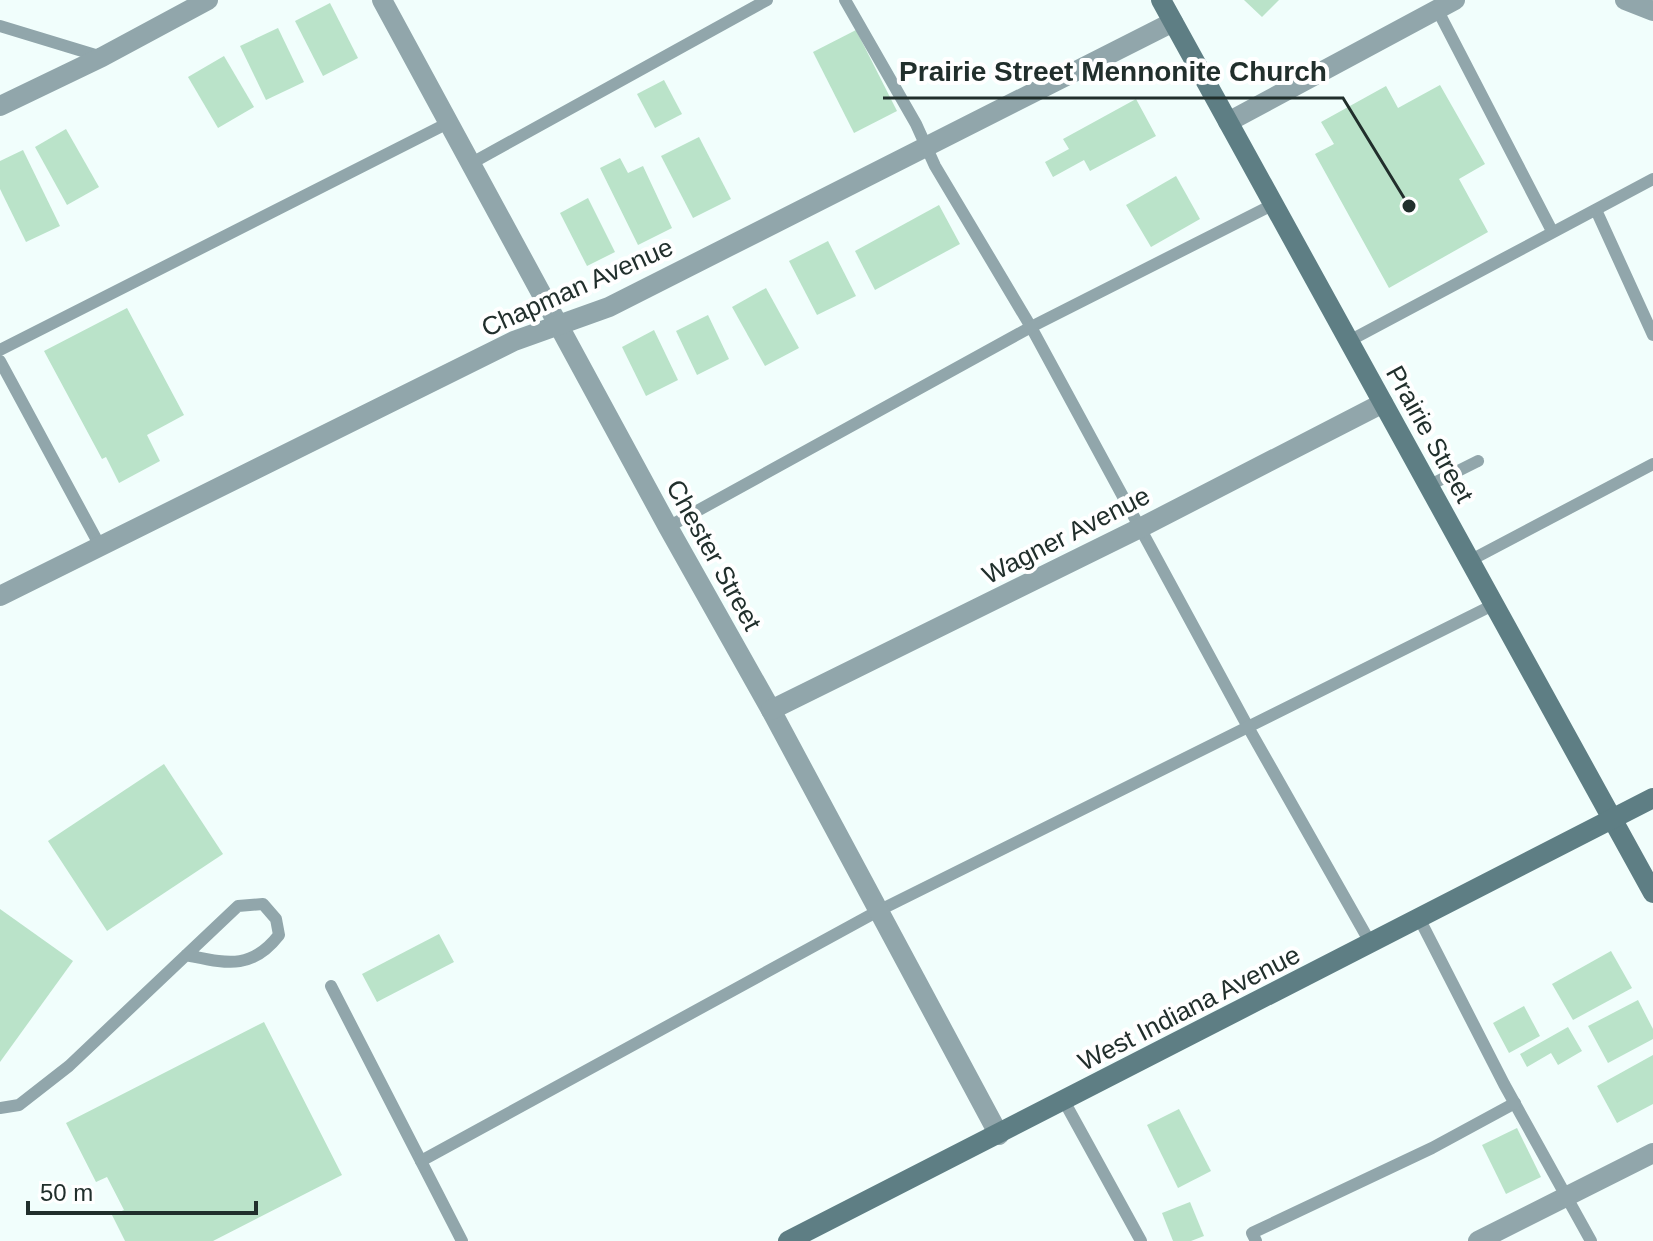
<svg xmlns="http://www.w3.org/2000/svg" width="1653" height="1241" viewBox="0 0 1653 1241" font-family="Helvetica,sans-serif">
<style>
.building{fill:#bae3c9}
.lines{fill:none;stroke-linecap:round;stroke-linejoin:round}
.lane{stroke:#91a6ab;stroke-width:12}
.street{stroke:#91a6ab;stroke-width:20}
.secondary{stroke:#5e7e84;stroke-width:20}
.labels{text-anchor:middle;stroke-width:8;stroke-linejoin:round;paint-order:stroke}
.street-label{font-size:26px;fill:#212f2c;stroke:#fff}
.leader{fill:none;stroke:#212f2c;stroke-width:3}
.callout-dot{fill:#212f2c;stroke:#fff;stroke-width:3}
.callout-label{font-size:28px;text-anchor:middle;font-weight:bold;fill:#212f2c;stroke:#fff;stroke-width:8;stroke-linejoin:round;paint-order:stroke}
</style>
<rect width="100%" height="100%" fill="#f1fefc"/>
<!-- building -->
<g class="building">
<polygon points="1244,0 1279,0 1262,17"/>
<polygon points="330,3 358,58 323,76 295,21"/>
<polygon points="278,28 304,82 266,100 240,46"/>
<polygon points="856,30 897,111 854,133 813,52"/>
<polygon points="224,56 254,107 218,128 188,77"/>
<polygon points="664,80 682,114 655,128 637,94"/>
<polygon points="1440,85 1485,164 1459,179 1488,232 1389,288 1315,154 1334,144 1321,122 1386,86 1398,108"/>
<polygon points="1136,99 1156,136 1090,171 1084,160 1053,177 1045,162 1069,149 1063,139"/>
<polygon points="66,129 99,187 67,205 35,147"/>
<polygon points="699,137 731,199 693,218 661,156"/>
<polygon points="23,150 60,226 26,242 0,189 0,161"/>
<polygon points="620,158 628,173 643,166 672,228 638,245 600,168"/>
<polygon points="1176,176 1200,219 1151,247 1126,205"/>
<polygon points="588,198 615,252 587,266 560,213"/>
<polygon points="939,205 960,244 875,290 855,251"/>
<polygon points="828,241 856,296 817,315 789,261"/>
<polygon points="766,288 799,348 765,366 732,307"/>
<polygon points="127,308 184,415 147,435 160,461 119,483 106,457 102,459 44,351"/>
<polygon points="708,315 729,359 697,375 676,331"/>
<polygon points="654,330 678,380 646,396 622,347"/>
<polygon points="164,764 223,854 107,931 48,841"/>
<polygon points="0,909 73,961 0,1062"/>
<polygon points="439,934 454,962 377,1002 362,974"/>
<polygon points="1611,951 1632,988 1573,1020 1552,984"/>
<polygon points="1638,1000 1653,1029 1653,1039 1608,1063 1588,1026"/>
<polygon points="1524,1006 1540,1036 1509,1053 1493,1023"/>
<polygon points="264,1022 342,1175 213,1241 125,1241 112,1215 124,1210 107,1177 96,1182 66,1123"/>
<polygon points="1568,1027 1582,1051 1558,1065 1551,1053 1527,1067 1520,1054"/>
<polygon points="1653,1055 1653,1104 1617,1123 1597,1086"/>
<polygon points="1179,1109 1211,1171 1178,1188 1147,1125"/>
<polygon points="1517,1128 1541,1177 1506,1194 1482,1145"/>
<polygon points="1190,1202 1204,1236 1191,1241 1173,1241 1162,1213"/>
</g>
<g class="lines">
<!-- lane -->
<g class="lane">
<polyline points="845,0 916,124 935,166 1031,327 1248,727 1371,944"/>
<polyline points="1437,9 1552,231"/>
<polyline points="0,26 102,57"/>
<polyline points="470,164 767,0"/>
<polyline points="1596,210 1653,335"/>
<polyline points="1349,341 1653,179"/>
<polyline points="0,350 448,123"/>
<polyline points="0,361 100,546"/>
<polyline points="1430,485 1478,461"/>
<polyline points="668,527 1031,327 1274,204"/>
<polyline points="1471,560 1653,464"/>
<polyline points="1419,918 1504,1084 1591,1241"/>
<polyline points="331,986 462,1241"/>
<polyline points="1064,1101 1141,1241"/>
<path d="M0,1108L19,1105L69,1066L238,906L263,904L276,919L279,935C251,971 226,963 186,955"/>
<polyline points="421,1161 878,911 1495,604"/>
<polyline points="1256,1241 1252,1233 1432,1148 1515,1103"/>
</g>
<!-- street -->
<g class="street">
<polyline points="382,0 668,527 771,710 999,1135"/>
<polyline points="1625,0 1653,11"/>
<polyline points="0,106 102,57 208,0"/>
<polyline points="1228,122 1455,0"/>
<polyline points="0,596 514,341 609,307 1173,22"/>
<polyline points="771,710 1140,528 1383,403"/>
<polyline points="1478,1241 1653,1153"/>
</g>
<!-- secondary -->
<g class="secondary">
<polyline points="1161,0 1653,893"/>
<polyline points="788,1241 1653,798"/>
</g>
</g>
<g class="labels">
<!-- street labels -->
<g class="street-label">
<text transform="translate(577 287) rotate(-24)" y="9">Chapman Avenue</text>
<text transform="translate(1430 434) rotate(61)" y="9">Prairie Street</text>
<text transform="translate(1066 535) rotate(-27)" y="9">Wagner Avenue</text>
<text transform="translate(714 555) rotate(61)" y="9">Chester Street</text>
<text transform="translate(1189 1008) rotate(-27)" y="9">West Indiana Avenue</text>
</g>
</g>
<!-- callouts -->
<path class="leader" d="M1409 206L1343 98H883"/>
<circle class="callout-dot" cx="1409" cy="206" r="8"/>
<g class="callout-label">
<text x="1113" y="81">Prairie Street Mennonite Church</text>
</g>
<!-- scale -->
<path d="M28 1201v12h228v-12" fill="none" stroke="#212f2c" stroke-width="4"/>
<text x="40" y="1201" font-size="24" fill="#212f2c" stroke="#ffffff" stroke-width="6" paint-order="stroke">50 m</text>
</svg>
